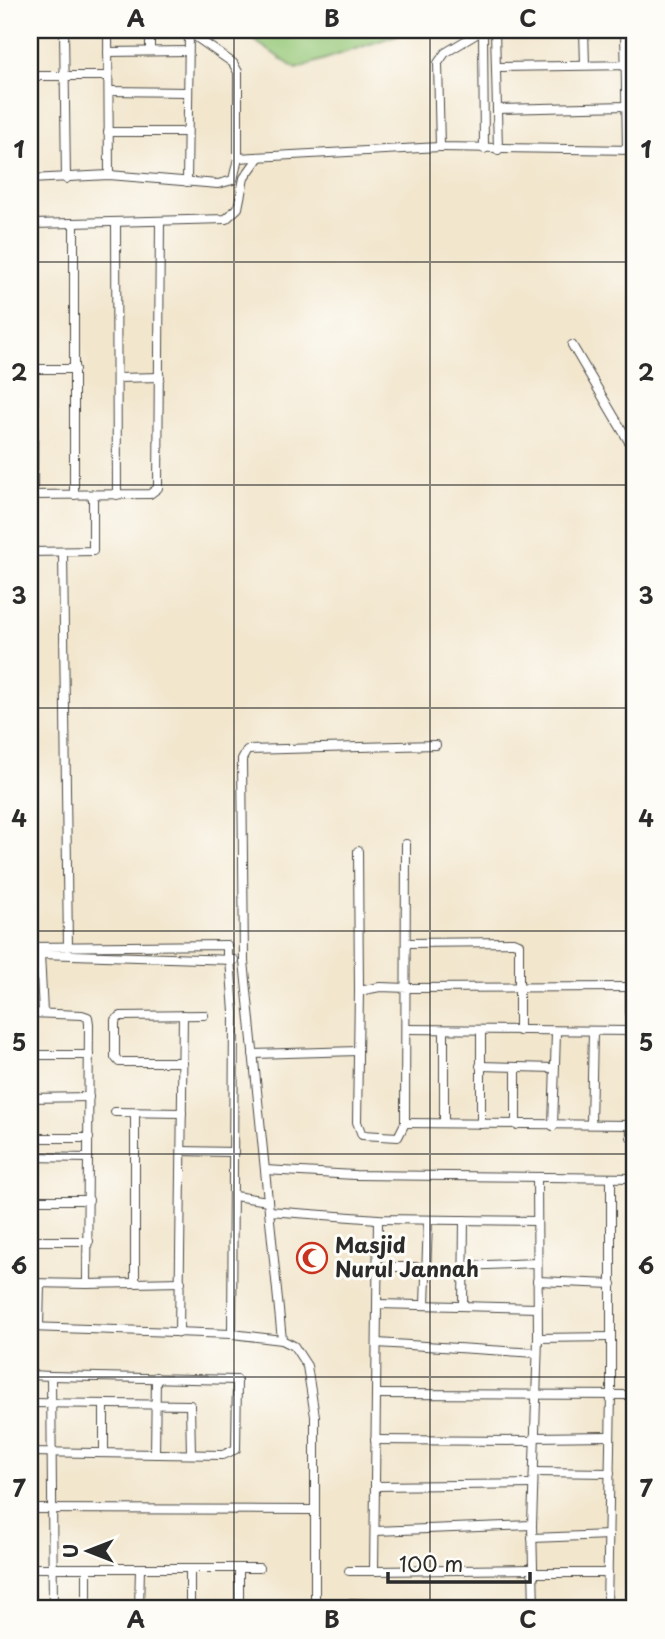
<svg xmlns="http://www.w3.org/2000/svg" width="665" height="1639" viewBox="0 0 665 1639" font-family="'Playpen Sans',sans-serif">
<style>
.green{fill:#96c878;stroke:#607a52;stroke-width:2}
.lines{fill:none;stroke-linecap:round;stroke-linejoin:round}
.minor-casing{stroke:#494743;stroke-width:10}
.minor{stroke:#fff;stroke-width:8}
.grid{fill:none;stroke:#2b2b2b;stroke-width:2;stroke-opacity:0.55}
.labels{text-anchor:middle;stroke-width:6;stroke-linejoin:round;paint-order:stroke}
.poi-label{font-size:21px;font-weight:bold;fill:#2b2b2b;stroke:#fdfcf7;text-anchor:start}
.neatline{fill:none;stroke:#2b2b2b;stroke-width:2.5}
.grid-label{font-size:23px;text-anchor:middle;font-weight:bold;fill:#2b2b2b}
</style>
<rect width="100%" height="100%" fill="#fdfcf7"/>
<filter id="ink" filterUnits="userSpaceOnUse"><feTurbulence type="fractalNoise" baseFrequency=".0143" numOctaves="2"/><feDisplacementMap in="SourceGraphic" scale="14" xChannelSelector="R" yChannelSelector="G"/><feConvolveMatrix kernelMatrix="1 2 1 2 8 2 1 2 1" color-interpolation-filters="sRGB"/></filter>
<filter id="wash" filterUnits="userSpaceOnUse"><feTurbulence type="fractalNoise" baseFrequency=".00686" numOctaves="4" result="noise"/><feDisplacementMap in="SourceGraphic" scale="28" xChannelSelector="R" yChannelSelector="G"/><feGaussianBlur stdDeviation="1.57" result="paint"/><feColorMatrix in="noise" values="0 0 0 0 0 0 0 0 0 0 0 0 0 0 0 0 0 1.4 0 .05"/><feComposite in="paint" operator="in"/></filter>
<g filter="url(#wash)">
<rect width="100%" height="100%" fill="#f2e6cd"/>
<!-- green -->
<polygon class="green" points="239,30 412,30 296,69"/>
</g>
<g filter="url(#ink)">
<g class="lines">
<!-- minor casing -->
<g class="minor-casing">
<g id="minor">
<polyline points="64,30 66,179"/>
<polyline points="108,30 109,175"/>
<polyline points="150,30 150,51"/>
<polyline points="483,30 445,53 438,63 440,147 635,150"/>
<polyline points="483,30 484,149"/>
<polyline points="495,30 498,150"/>
<polyline points="584,30 585,65"/>
<polyline points="625,30 627,150"/>
<polyline points="108,52 187,51"/>
<polyline points="497,67 635,65"/>
<polyline points="30,76 108,76"/>
<polyline points="109,91 187,92"/>
<polyline points="497,109 627,106"/>
<polyline points="108,132 186,132"/>
<polyline points="238,158 440,147"/>
<polyline points="30,179 109,175 218,184 233,180 238,158 238,72 233,63 186,30"/>
<polyline points="187,182 189,32"/>
<polyline points="116,223 117,495"/>
<polyline points="74,224 74,495"/>
<polyline points="572,345 635,452"/>
<polyline points="33,369 75,369"/>
<polyline points="117,378 160,377"/>
<polyline points="30,495 150,494 158,488 160,221"/>
<polyline points="33,495 34,224 226,219 238,208 244,178 259,157"/>
<polyline points="30,552 93,551 93,495"/>
<polyline points="63,552 68,947"/>
<polyline points="406,844 405,1123 398,1137 362,1135 357,1122 359,991 380,987 408,988 635,987"/>
<polyline points="358,851 359,991"/>
<polyline points="407,943 513,942 519,944 519,1031"/>
<polyline points="30,947 227,945 227,958"/>
<polyline points="230,959 234,1012 232,1334"/>
<polyline points="630,987 631,1137"/>
<polyline points="30,1013 82,1015 88,1017 89,1024 87,1284 30,1283"/>
<polyline points="43,1013 40,954 234,960"/>
<polyline points="407,1029 631,1031"/>
<polyline points="481,1031 481,1124"/>
<polyline points="253,1054 358,1051"/>
<polyline points="30,1055 89,1055"/>
<polyline points="183,1062 119,1062 115,1057 115,1020 121,1016 204,1015"/>
<polyline points="480,1066 554,1068"/>
<polyline points="516,1068 516,1125"/>
<polyline points="30,1098 89,1097"/>
<polyline points="115,1112 182,1113"/>
<polyline points="135,1113 135,1282"/>
<polyline points="444,1122 444,1031"/>
<polyline points="405,1123 631,1125"/>
<polyline points="591,1124 593,1031"/>
<polyline points="553,1126 556,1033"/>
<polyline points="30,1138 89,1138"/>
<polyline points="182,1151 234,1152"/>
<polyline points="30,1157 88,1158"/>
<polyline points="265,1170 355,1175 635,1178"/>
<polyline points="234,1196 268,1201"/>
<polyline points="30,1200 89,1200"/>
<polyline points="269,1211 378,1219 536,1221"/>
<polyline points="378,1219 374,1571 532,1569"/>
<polyline points="30,1241 89,1241"/>
<polyline points="463,1266 536,1263"/>
<polyline points="378,1267 426,1267"/>
<polyline points="537,1281 612,1284"/>
<polyline points="87,1284 181,1282"/>
<polyline points="378,1304 537,1308"/>
<polyline points="425,1305 428,1220"/>
<polyline points="463,1306 464,1220"/>
<polyline points="30,1327 232,1334 282,1340"/>
<polyline points="39,1327 40,1284"/>
<polyline points="179,1333 183,1015"/>
<polyline points="538,1338 611,1337"/>
<polyline points="377,1343 537,1353"/>
<polyline points="30,1375 51,1376 53,1609"/>
<polyline points="376,1394 635,1395"/>
<polyline points="30,1403 190,1405 191,1454"/>
<polyline points="104,1404 104,1453"/>
<polyline points="534,1437 609,1436"/>
<polyline points="375,1440 534,1441"/>
<polyline points="30,1452 223,1455 236,1449 237,1380 51,1376"/>
<polyline points="155,1454 156,1377"/>
<polyline points="534,1472 610,1473"/>
<polyline points="375,1486 533,1484"/>
<polyline points="30,1509 314,1510"/>
<polyline points="375,1531 532,1525"/>
<polyline points="532,1538 609,1535"/>
<polyline points="30,1568 259,1568"/>
<polyline points="349,1571 374,1571"/>
<polyline points="532,1573 608,1573"/>
<polyline points="351,1603 455,1609"/>
<polyline points="87,1609 87,1568"/>
<polyline points="139,1609 140,1568"/>
<polyline points="190,1609 190,1568"/>
<polyline points="239,1609 239,1568"/>
<polyline points="315,1609 315,1416 307,1366 294,1346 282,1340 244,961 242,759 247,750 436,745"/>
<polyline points="534,1609 532,1525 538,1338 537,1178"/>
<polyline points="607,1609 611,1394 611,1178"/>
</g>
</g>
<!-- minor -->
<use href="#minor" class="minor"/>
</g>
</g>
<!-- grid -->
<path class="grid" d="M234,30V1609M430,30V1609M30,262H635M30,485H635M30,708H635M30,931H635M30,1154H635M30,1377H635"/>
<!-- icons -->
<defs>
<g id="mosque-ring" transform="scale(1.575)"><circle r="9.5" fill="#fdfcf7" stroke="#c8321e" stroke-width="1.5"/><path d="M3.5-4.9A6 6 0 1 0 3.5 4.9A5 5 0 1 1 3.5-4.9Z" fill="#c8321e"/></g>
</defs>
<g fill-rule="evenodd">
<use href="#mosque-ring" x="312" y="1258"/>
</g>
<g class="labels">
<!-- poi labels -->
<g class="poi-label">
<text x="335" y="1253">Masjid<tspan x="335" dy="24">Nurul Jannah</tspan></text>
</g>
</g>
<!-- margin -->
<rect width="665" height="1639" fill="none" stroke="#fdfcf7" stroke-width="77"/>
<!-- north arrow -->
<g transform="translate(88 1551) rotate(270)" stroke="#fdfcf7" stroke-width="5" paint-order="stroke">
<path d="M0-5L12 26L0 18L-12 26Z" fill="#2b2b2b"/>
<text y="-10" font-size="19" font-weight="bold" text-anchor="middle" fill="#2b2b2b">U</text>
</g>
<!-- scale -->
<path d="M388 1572v10h142v-10" fill="none" stroke="#2b2b2b" stroke-width="3.5"/>
<text x="399" y="1572" font-size="21" fill="#2b2b2b" stroke="#fdfcf7" stroke-width="5" paint-order="stroke">100 m</text>
<rect x="38" y="38" width="588" height="1562" class="neatline"/>
<g class="grid-label">
<text x="136" y="27">A</text>
<text x="332" y="27">B</text>
<text x="528" y="27">C</text>
<text x="19" y="158">1</text>
<text x="646" y="158">1</text>
<text x="19" y="381">2</text>
<text x="646" y="381">2</text>
<text x="19" y="604">3</text>
<text x="646" y="604">3</text>
<text x="19" y="827">4</text>
<text x="646" y="827">4</text>
<text x="19" y="1051">5</text>
<text x="646" y="1051">5</text>
<text x="19" y="1274">6</text>
<text x="646" y="1274">6</text>
<text x="19" y="1497">7</text>
<text x="646" y="1497">7</text>
<text x="136" y="1628">A</text>
<text x="332" y="1628">B</text>
<text x="528" y="1628">C</text>
</g>
</svg>
